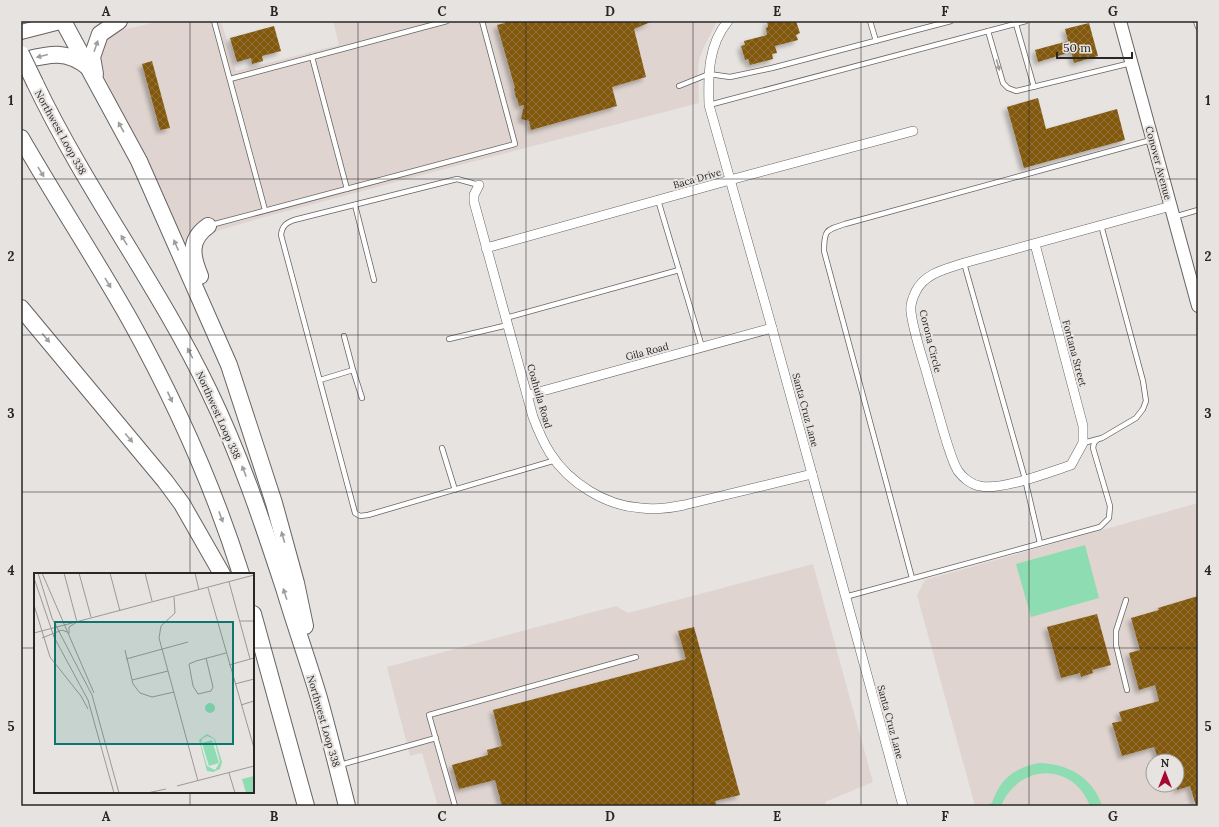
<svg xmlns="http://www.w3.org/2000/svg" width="1219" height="827" viewBox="0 0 1219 827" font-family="Lora,serif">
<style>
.built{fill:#dfd4d0;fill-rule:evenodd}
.green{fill:#8ddcb2}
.building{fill:url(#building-cross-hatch);filter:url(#shadow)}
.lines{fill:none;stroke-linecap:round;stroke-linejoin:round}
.lane-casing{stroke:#666362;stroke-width:6}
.street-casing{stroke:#666362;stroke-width:10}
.secondary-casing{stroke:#666362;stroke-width:14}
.primary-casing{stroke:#666362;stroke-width:16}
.highway-casing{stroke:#666362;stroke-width:18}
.lane{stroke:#fff;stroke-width:4.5}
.street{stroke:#fff;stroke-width:9}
.secondary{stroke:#fff;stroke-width:12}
.primary{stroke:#fff;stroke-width:14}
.highway{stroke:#fff;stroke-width:16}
.highway-bridge-casing{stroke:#666362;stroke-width:18;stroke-linecap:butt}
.highway-bridge{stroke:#fff;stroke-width:16}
.oneway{fill:#9e9e9d}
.grid{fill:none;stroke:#282726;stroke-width:1;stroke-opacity:0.55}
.labels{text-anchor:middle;stroke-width:4;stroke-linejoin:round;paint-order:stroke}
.street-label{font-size:10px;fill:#282726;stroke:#e7e3e1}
.inset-road{fill:none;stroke:#9b9896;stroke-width:1}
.view{fill:#0f766e;fill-opacity:0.15;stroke:#0f766e;stroke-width:2}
.inset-edge{fill:none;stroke:#282726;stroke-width:2}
.neatline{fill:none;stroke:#282726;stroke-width:1.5}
.grid-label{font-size:13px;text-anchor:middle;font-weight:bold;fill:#282726}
</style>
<defs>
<pattern id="building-cross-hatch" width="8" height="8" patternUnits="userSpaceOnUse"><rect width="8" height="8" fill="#825910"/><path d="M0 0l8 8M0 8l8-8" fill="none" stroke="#91723c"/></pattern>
<filter id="shadow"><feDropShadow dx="-3.5" dy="3.5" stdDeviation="2" flood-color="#0004"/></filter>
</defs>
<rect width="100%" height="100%" fill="#e7e3e1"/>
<!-- built -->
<g class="built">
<polygon points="161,21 221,21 236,71 339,45 333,21 717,21 703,49 699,60 698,74 699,103 452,167 261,218 183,241 100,68 99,58 104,43 109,37 118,31"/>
<path d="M1198,503V806H975L917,595L925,580ZM1153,761H1177V785H1153Z"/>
<polygon points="813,564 873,782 825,802 826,806 438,806 422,753 410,756 387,667 616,606 628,613"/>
</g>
<!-- green -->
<g class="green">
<polygon points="1085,545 1099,598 1031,617 1016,564"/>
<path d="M1039,763C1068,764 1093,777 1102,806H1090C1073,762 1019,763 1001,806H983L992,803C1000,779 1014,768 1039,763Z"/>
</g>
<!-- building -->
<g class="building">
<polygon points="505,21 653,21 634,29 646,77 612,87 617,106 531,130 529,121 521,119 524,105 519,106 517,98 516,98 514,89 515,88 497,25 505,23"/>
<polygon points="767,21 796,21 800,33 796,35 798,40 775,46 777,53 772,54 773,59 750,65 748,59 745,60 741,46 745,45 744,41 767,35 766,28 768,27"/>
<polygon points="1089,23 1098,56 1074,63 1071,52 1038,62 1035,50 1068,41 1065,29"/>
<polygon points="274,26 281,51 262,56 263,61 252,64 251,58 237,62 230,38"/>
<polygon points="152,61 170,128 160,130 142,64"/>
<polygon points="1038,98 1046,129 1117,109 1125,140 1024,168 1007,107"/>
<polygon points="1198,596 1198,806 1196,806 1190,786 1177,790 1177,761 1159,761 1154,747 1122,756 1112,723 1122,721 1119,712 1159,701 1155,685 1139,690 1129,653 1140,650 1131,618 1159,610 1158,608"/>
<polygon points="1097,614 1111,665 1092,670 1093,673 1081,677 1080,673 1061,678 1047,627"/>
<polygon points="694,627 740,795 715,801 717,806 502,806 495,780 459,789 452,765 488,755 487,750 502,746 493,710 686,659 678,631"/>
</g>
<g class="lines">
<!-- lane casing -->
<g class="lane-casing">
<g id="lane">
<polyline points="214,21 265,210"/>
<polyline points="870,21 876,41"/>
<polyline points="1196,21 1198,27"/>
<polyline points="1016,24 1034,87"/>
<polyline points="988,31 1003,83 1008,88 1016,91 1131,63"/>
<polyline points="312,57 347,189"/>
<polyline points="230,79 447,21"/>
<polyline points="679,86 709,74 730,77 772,68 951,21"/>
<polyline points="709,105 1026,21"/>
<path d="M479,185L457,179L294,220C286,223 282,226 281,235L355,513L360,516L368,515L556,460"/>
<polyline points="658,200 702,347"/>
<polyline points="355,205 374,280"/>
<polyline points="1174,217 1198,210"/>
<polyline points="211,225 515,144 482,21"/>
<polyline points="964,263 1025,479 1040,543"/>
<polyline points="506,318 679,270"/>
<polyline points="449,339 508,325"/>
<polyline points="353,370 362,398"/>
<polyline points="320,380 353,370 344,336"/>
<polyline points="1083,443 1102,438 1136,418 1143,409 1146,401 1143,381 1101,225"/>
<polyline points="442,448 455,490"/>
<path d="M912,578L824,251C824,230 826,230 845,224L1151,140"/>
<polyline points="845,597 1100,527 1109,518 1110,506 1093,448 1094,443 1097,440"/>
<polyline points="1126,600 1116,631 1116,645 1127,690"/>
<polyline points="340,765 436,738"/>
<polyline points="455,806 429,715 636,657"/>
</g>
</g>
<!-- street casing -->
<g class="street-casing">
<g id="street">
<path d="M728,21C708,45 708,75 709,105L772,328L903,806"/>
<path d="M479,185L474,195V202L533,417C538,430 543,442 550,453C569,483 606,506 641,508C656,510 670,508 684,505L812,474"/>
<path d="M1035,244L1083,426V443L1071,465C1050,472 1000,491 980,486C972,485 963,478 958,471C953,463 950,452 947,443C941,424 936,404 930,385C924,361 914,336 911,312C910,305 913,297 916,291C925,273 946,269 964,263L1171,206"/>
<polyline points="486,248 730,180 913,131"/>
<polyline points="528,395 772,328"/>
</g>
</g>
<!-- secondary casing -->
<g class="secondary-casing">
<polyline id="secondary" points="1120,21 1198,306"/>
</g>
<!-- primary casing -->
<g class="primary-casing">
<polyline id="primary" points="21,32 64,21"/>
</g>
<!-- highway casing -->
<g class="highway-casing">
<g id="highway">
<polyline points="63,21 139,161 229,365 274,503 296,583 305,626"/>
<path d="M21,61C46,55 65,48 88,67"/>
<polyline points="95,74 92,57 100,34 119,21"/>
<path d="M35,83C86,190 158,285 209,391C240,455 262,521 284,588C295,625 308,661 319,698C329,734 338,770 347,806"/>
<path d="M21,138C56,199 95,258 130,320C175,401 213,485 241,574"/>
<path d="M200,276C192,257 188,240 208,226"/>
<polyline points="21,308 165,481 182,504 222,574"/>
<polyline points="253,614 306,806"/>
</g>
</g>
<!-- lane -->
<use href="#lane" class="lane"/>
<!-- street -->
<use href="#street" class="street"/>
<!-- secondary -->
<use href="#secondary" class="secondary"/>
<!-- primary -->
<use href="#primary" class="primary"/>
<!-- highway -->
<use href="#highway" class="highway"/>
<!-- highway-bridge casing -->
<g class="highway-bridge-casing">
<polyline id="highway-bridge" points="21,54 35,83"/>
</g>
<!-- highway-bridge -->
<use href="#highway-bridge" class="highway-bridge"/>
</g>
<!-- one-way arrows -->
<defs><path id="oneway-solid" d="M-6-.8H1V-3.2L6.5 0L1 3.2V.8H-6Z"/></defs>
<g class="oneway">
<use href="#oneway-solid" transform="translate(96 46) rotate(-71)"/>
<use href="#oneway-solid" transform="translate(42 56) rotate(166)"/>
<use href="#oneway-solid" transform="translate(998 65) rotate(74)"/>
<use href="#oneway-solid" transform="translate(121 127) rotate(-119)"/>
<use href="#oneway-solid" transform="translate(41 172) rotate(59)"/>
<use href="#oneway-solid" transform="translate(124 240) rotate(-122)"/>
<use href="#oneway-solid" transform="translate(176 245) rotate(-114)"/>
<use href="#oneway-solid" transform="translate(108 283) rotate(59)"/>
<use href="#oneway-solid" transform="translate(46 338) rotate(50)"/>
<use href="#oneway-solid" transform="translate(190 353) rotate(-118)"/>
<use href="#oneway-solid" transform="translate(170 397) rotate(65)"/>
<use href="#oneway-solid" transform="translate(129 438) rotate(50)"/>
<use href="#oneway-solid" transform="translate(244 471) rotate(-111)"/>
<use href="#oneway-solid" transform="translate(221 517) rotate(70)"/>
<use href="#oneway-solid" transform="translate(283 537) rotate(-106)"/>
<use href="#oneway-solid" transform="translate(285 594) rotate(-108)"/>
</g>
<!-- grid -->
<path class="grid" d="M190,21V574M358,21V806M526,21V806M693,21V806M861,21V806M1029,21V806M21,179H1198M21,335H1198M21,492H1198M21,648H35M253,648H1198M190,792V806"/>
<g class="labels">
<!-- street labels -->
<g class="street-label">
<text transform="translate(61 132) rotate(61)" y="4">Northwest Loop 338</text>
<text transform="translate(1159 163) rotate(75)" y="4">Conover Avenue</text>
<text transform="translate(697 178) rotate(-16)" y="4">Baca Drive</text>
<text transform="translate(931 341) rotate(76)" y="4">Corona Circle</text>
<text transform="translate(647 351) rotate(-15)" y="4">Gila Road</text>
<text transform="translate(1075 353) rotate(75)" y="4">Fontana Street</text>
<text transform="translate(540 396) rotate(74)" y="4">Coahuila Road</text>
<text transform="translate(806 410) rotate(75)" y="4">Santa Cruz Lane</text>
<text transform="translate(219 415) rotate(66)" y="4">Northwest Loop 338</text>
<text transform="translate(324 721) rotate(74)" y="4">Northwest Loop 338</text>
<text transform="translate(891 722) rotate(75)" y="4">Santa Cruz Lane</text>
</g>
</g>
<!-- overview -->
<g transform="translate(34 573)">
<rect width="220" height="220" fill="#e7e3e1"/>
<path d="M220,203V220H212L208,206Z" fill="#8ddcb2"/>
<path d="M171 135a5 5 0 1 1 10 0a5 5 0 1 1-10 0ZM173,161L181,166L188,189L186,196L179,199L173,198L165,167ZM173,163L180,166L186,189L181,197L173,193L167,172L168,166ZM178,167L185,190L175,193L168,170Z" fill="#8ddcb2" fill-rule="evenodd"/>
<path class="inset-road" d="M4,0L18,45L58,122L85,220M8,0L60,120M30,0L43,49M45,0L57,44M76,0L86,38M111,0L118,28M161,0L165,17M0,5L20,64L54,127L80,220M195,9L216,86M174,15L220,175M140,24L141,40L127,53L125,65L164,208M0,32L16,84L47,123L54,136M206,48H220M0,60L220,2M35,61V54L43,49M8,65L28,57L33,59M91,77L99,111L106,120L118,124L140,119M172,85L179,114L177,118L164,121L159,113L155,91L162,88L192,80M92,86L154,69M195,92L220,85M98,107L134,98M201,111L220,106M207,132L220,128M195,200L201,220M143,213L220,193M113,220L132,216"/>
<path class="view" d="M21,49H199V171H21Z"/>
<rect width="220" height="220" class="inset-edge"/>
</g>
<!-- border -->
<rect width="1219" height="827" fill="none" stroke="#e7e3e1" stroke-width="44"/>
<!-- north arrow -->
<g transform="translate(1165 773)"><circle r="19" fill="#e7e3e1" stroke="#9b9896"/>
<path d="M0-3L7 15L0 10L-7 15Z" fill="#a40830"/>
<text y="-6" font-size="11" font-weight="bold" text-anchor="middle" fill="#282726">N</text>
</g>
<!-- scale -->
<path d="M1057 52v6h75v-6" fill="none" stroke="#282726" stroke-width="2"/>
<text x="1063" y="52" font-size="12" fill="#282726" stroke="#e7e3e1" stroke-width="3" paint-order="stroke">50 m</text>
<rect x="22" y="22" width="1175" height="783" class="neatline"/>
<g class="grid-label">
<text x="106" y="16">A</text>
<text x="274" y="16">B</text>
<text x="442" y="16">C</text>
<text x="610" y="16">D</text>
<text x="777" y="16">E</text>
<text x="945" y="16">F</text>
<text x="1113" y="16">G</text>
<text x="11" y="105">1</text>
<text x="1208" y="105">1</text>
<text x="11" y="261">2</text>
<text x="1208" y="261">2</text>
<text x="11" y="418">3</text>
<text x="1208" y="418">3</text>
<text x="11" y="575">4</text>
<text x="1208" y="575">4</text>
<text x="11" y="731">5</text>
<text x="1208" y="731">5</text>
<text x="106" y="821">A</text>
<text x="274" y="821">B</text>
<text x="442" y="821">C</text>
<text x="610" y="821">D</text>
<text x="777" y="821">E</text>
<text x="945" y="821">F</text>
<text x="1113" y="821">G</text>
</g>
</svg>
